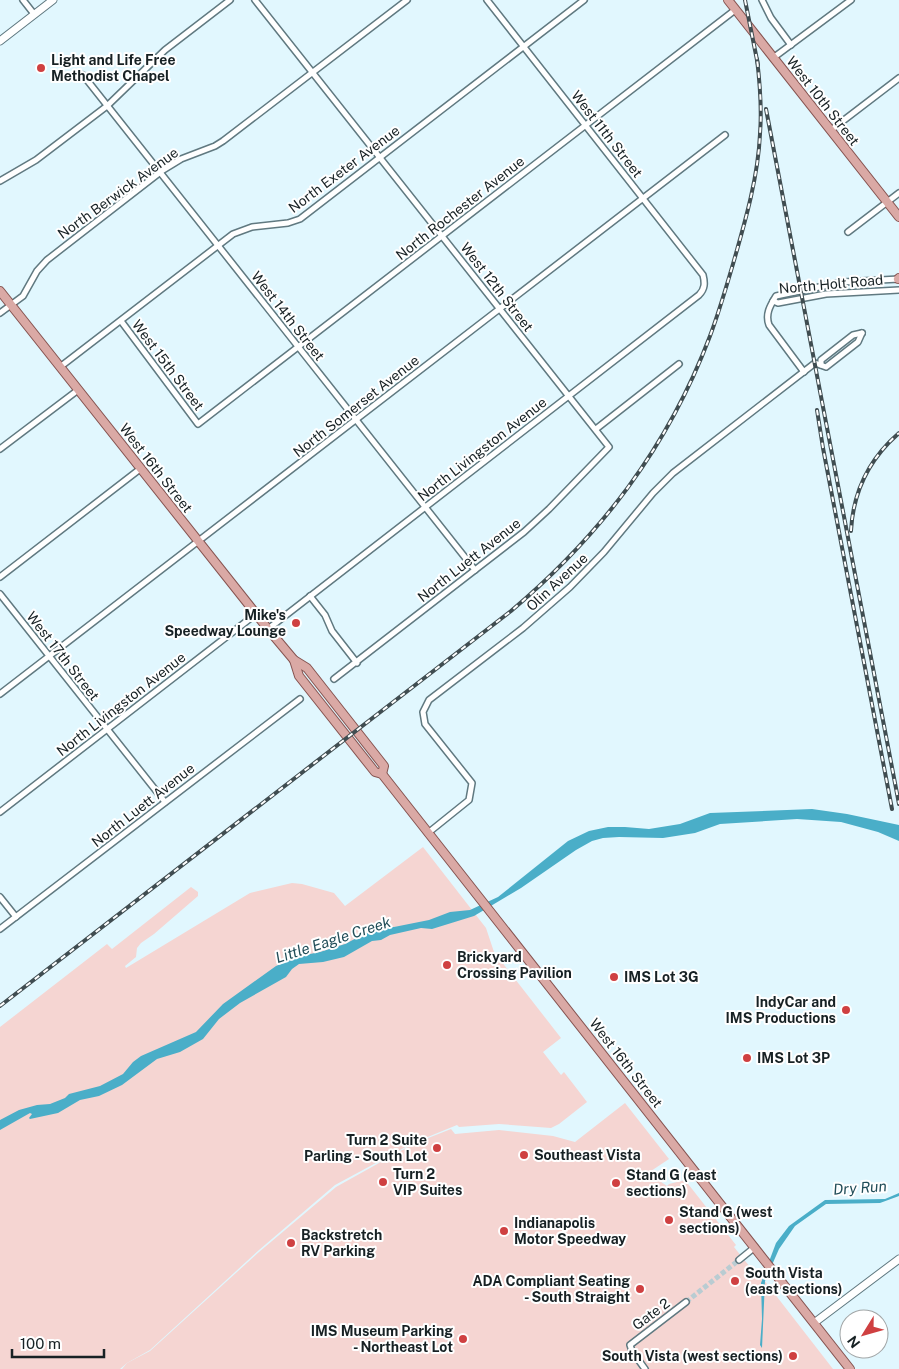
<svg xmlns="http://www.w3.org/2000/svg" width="899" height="1369" viewBox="0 0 899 1369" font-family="'Public Sans',sans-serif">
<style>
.green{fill:#f5d5d2}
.water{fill:#4aaec8}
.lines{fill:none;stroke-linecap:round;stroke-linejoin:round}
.street-tunnel{stroke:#b9ccd2;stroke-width:5;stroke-dasharray:5 2.5;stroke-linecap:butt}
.street-casing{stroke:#607980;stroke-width:8}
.secondary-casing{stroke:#607980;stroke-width:9}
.primary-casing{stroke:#865451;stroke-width:10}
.street{stroke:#fff;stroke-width:5}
.secondary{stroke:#fff;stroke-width:7}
.primary{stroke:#daa9a5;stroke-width:8}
.rail-casing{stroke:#404d51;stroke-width:4}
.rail{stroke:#fff;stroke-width:2;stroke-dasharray:5.5;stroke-linecap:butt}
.poi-dot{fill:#cf4041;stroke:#fff;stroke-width:2}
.labels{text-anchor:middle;stroke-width:4;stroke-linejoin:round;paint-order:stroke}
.poi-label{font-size:14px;font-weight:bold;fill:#172124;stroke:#fff;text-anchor:start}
.street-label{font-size:14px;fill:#172124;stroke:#fff}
.water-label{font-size:15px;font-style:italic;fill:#224e59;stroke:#fff}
</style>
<rect width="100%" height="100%" fill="#e1f7fe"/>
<!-- green -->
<g class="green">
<polygon points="423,847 486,928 494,952 561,1038 543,1052 561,1075 564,1072 587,1102 559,1124 551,1128 499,1124 459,1127 457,1125 413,1143 335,1185 259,1250 150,1350 127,1363 120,1369 0,1369 0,1027 107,944 112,949 191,887 198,892 198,896 154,934 141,943 137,948 136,957 125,966 126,968 250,893 292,883 302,884 334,893 345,906"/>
<polygon points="625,1103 669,1159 648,1173 667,1186 669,1184 685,1180 736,1245 734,1247 750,1267 753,1266 833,1369 122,1369 127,1363 150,1351 259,1252 336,1187 413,1144 451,1129 455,1134 499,1130 553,1136 575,1142"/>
</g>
<!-- water -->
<g class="water">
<polygon points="812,809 847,814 899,825 899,841 878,832 841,822 797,819 720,824 695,833 663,838 619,837 603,838 592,841 576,850 521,888 474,916 432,929 421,928 390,935 381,940 372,941 344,957 323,962 299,964 292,969 286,977 240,1003 219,1019 203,1039 180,1052 157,1059 122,1085 99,1096 80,1100 58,1113 30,1119 29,1118 32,1114 30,1113 0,1130 0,1120 19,1110 37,1105 50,1104 65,1098 69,1094 100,1086 123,1074 133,1062 141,1056 196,1032 223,1004 276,966 300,956 320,952 345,944 378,927 394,927 429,920 450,912 470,910 498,897 568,841 589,831 608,827 625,827 649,829 680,824 710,813"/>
<polygon points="899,1193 899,1196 880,1203 826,1204 795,1226 779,1249 765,1281 762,1348 760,1345 762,1319 761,1283 776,1243 789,1226 825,1200 885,1199"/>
</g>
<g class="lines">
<!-- street-tunnel -->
<polyline class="street-tunnel" points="686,1302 739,1260"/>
<!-- street casing -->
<g class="street-casing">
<g id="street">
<polyline points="23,0 34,14"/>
<polyline points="255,0 609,447 549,509 524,532 334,679"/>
<polyline points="762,0 771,18 791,45"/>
<polyline points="773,58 851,0"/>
<polyline points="83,75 475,570"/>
<polyline points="831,130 899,78"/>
<polyline points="0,181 36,160 107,106 165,50 230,0"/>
<polyline points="848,232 899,193"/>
<polyline points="773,301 778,303 826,294 899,290"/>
<polyline points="0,313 23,296 37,271 47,260 163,170 181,159 215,146 223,141 407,0"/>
<polyline points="121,321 198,424 735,10"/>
<polyline points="821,365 821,360 853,335 862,333"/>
<polyline points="60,367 233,234 252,227 288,223 300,219 584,0"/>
<path d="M804,372L769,325C765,314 770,306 776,296L843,282L899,279"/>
<polyline points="596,429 679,364"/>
<polyline points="0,449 78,390"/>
<polyline points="0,577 140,469"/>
<polyline points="0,594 165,802"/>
<polyline points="310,596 325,615 332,631 357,663"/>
<path d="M268,629L699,295C705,289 705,283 703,275L487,0"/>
<polyline points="0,694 725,135"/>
<polyline points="0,812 256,614"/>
<polyline points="428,833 469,800 472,783 425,724 423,712 429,700 523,628 570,587 604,552 653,493 673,473 815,363 826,367 858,342 862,333"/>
<polyline points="0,897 16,917"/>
<polyline points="0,929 300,699"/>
<polyline points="739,1260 755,1247"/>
<polyline points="645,1369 632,1351 630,1345 686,1302"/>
</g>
</g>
<!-- secondary casing -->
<g class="secondary-casing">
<g id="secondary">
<polyline points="0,41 53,0"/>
<polyline points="814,1323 899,1259"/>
</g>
</g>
<!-- primary casing -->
<g class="primary-casing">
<g id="primary">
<polyline points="728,0 899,217"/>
<polyline points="898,279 899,278"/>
<polyline points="0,291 268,629 294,660 307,668 384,766 382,774"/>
<polyline points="294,660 299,676 375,772 382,774 850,1369"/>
</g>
</g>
<!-- street -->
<use href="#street" class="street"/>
<!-- secondary -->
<use href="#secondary" class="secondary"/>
<!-- primary -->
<use href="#primary" class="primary"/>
<!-- rail casing -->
<g class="rail-casing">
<g id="rail">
<polyline points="745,0 758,65"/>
<polyline points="766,109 899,804"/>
<polyline points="817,410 823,448 892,809"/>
<path d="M851,531C853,492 869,459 899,433"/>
<path d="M0,1006L511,611C601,535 668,447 710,336C719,312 726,288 733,264C745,222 758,178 760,134C762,109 760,84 757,59"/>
</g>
</g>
<!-- rail -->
<use href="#rail" class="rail"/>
</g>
<!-- markers -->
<g class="poi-dot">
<circle cx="41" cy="68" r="5"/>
<circle cx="296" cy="623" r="5"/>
<circle cx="447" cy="965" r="5"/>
<circle cx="614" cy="977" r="5"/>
<circle cx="846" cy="1010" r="5"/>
<circle cx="747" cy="1058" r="5"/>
<circle cx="437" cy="1148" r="5"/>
<circle cx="524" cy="1155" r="5"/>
<circle cx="383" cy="1182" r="5"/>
<circle cx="616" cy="1183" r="5"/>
<circle cx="669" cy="1220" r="5"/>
<circle cx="504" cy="1231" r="5"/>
<circle cx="291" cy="1243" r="5"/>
<circle cx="735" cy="1281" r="5"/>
<circle cx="640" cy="1289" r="5"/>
<circle cx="463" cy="1339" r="5"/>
<circle cx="793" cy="1356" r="5"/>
</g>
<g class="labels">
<!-- poi labels -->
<g class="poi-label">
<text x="51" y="65">Light and Life Free<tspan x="51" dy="16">Methodist Chapel</tspan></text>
<text x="286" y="620" text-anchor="end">Mike's<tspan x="286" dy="16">Speedway Lounge</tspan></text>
<text x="457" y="962">Brickyard<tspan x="457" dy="16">Crossing Pavilion</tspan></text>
<text x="624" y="982">IMS Lot 3G</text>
<text x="836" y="1007" text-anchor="end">IndyCar and<tspan x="836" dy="16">IMS Productions</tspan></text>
<text x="757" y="1063">IMS Lot 3P</text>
<text x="427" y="1145" text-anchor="end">Turn 2 Suite<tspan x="427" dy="16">Parling - South Lot</tspan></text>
<text x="534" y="1160">Southeast Vista</text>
<text x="393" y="1179">Turn 2<tspan x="393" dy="16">VIP Suites</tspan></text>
<text x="626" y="1180">Stand G (east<tspan x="626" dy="16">sections)</tspan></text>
<text x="679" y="1217">Stand G (west<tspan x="679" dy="16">sections)</tspan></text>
<text x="514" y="1228">Indianapolis<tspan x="514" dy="16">Motor Speedway</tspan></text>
<text x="301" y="1240">Backstretch<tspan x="301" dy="16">RV Parking</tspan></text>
<text x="745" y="1278">South Vista<tspan x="745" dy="16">(east sections)</tspan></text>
<text x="630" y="1286" text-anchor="end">ADA Compliant Seating<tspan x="630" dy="16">- South Straight</tspan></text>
<text x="453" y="1336" text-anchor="end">IMS Museum Parking<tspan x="453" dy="16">- Northeast Lot</tspan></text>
<text x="783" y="1361" text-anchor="end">South Vista (west sections)</text>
</g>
<!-- street labels -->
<g class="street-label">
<text transform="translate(823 101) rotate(52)" y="5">West 10th Street</text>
<text transform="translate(607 134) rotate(52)" y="5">West 11th Street</text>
<text transform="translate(344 169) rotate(-37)" y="5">North Exeter Avenue</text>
<text transform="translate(118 193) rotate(-36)" y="5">North Berwick Avenue</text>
<text transform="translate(460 208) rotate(-38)" y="5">North Rochester Avenue</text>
<text transform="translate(831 284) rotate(-5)" y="5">North Holt Road</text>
<text transform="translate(497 287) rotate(52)" y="5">West 12th Street</text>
<text transform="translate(288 316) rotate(52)" y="5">West 14th Street</text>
<text transform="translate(168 365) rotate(53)" y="5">West 15th Street</text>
<text transform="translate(356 406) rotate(-38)" y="5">North Somerset Avenue</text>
<text transform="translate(482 449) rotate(-38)" y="5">North Livingston Avenue</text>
<text transform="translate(156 468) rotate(52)" y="5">West 16th Street</text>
<text transform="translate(469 560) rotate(-38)" y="5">North Luett Avenue</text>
<text transform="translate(557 582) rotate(-43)" y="5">Olin Avenue</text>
<text transform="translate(63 656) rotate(52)" y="5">West 17th Street</text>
<text transform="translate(121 704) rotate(-38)" y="5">North Livingston Avenue</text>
<text transform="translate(143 805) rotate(-38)" y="5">North Luett Avenue</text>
<text transform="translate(626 1063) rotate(52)" y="5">West 16th Street</text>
<text transform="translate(651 1314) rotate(-37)" y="5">Gate 2</text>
</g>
<!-- water labels -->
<g class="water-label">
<text transform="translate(333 940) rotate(-18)" y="5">Little Eagle Creek</text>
<text transform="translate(860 1188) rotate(-4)" y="5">Dry Run</text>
</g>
</g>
<!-- north arrow -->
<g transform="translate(864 1334) rotate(233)"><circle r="24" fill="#ffffff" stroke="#a2a6a7"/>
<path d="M0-4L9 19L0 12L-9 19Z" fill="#cf4041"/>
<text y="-8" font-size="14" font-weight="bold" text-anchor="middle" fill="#172124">N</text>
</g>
<!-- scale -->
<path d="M12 1349v8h92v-8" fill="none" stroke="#172124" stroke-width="2.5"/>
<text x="20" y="1349" font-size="15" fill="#172124" stroke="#ffffff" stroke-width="4" paint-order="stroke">100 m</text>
</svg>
